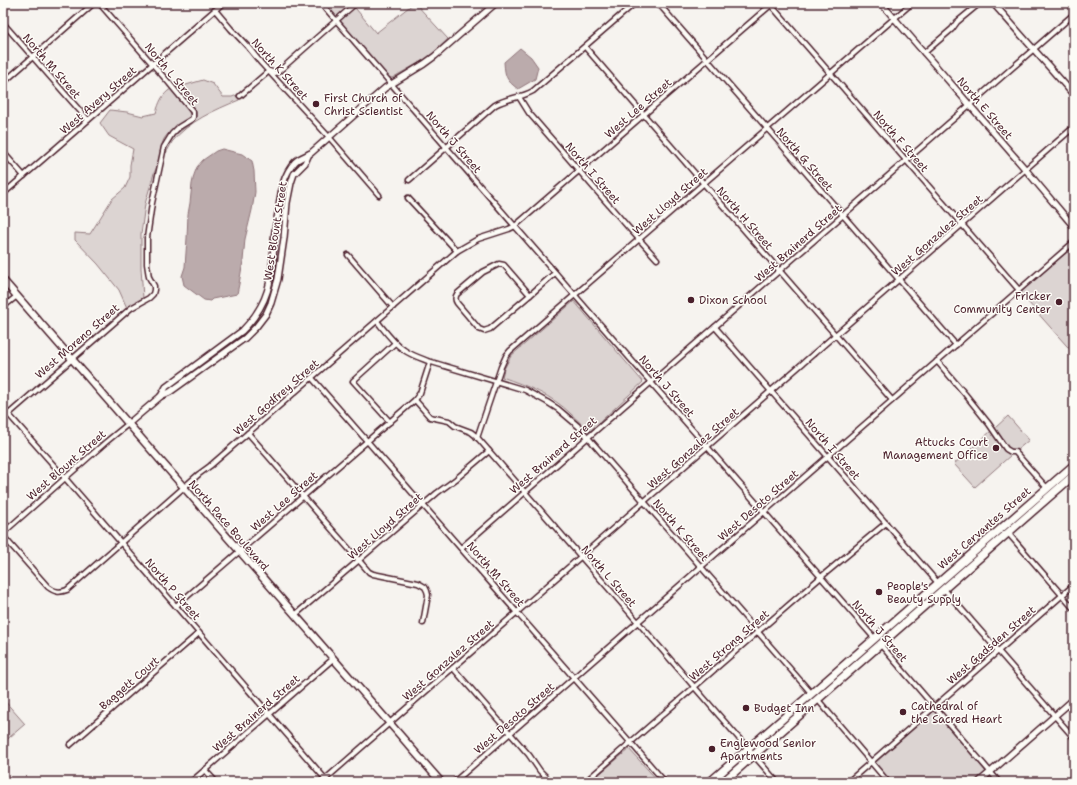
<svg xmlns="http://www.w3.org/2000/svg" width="1077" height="785" viewBox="0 0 1077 785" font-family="'Shantell Sans',sans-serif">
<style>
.green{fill:#dcd4d2;stroke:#937a7e}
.water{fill:#bbabac;stroke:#8e7378}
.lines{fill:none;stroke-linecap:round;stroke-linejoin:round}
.minor-casing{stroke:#4a1f2b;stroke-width:7}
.tertiary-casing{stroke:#4a1f2b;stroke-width:8}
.secondary-casing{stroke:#4a1f2b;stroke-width:9}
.primary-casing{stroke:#4a1f2b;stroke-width:10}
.minor{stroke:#fdfcf7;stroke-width:4}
.tertiary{stroke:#fdfcf7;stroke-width:5}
.secondary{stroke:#fdfcf7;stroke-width:6}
.primary{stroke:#fdfcf7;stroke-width:7}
.poi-dot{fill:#4a1f2b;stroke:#fdfcf7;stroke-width:1.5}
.labels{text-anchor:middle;stroke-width:3;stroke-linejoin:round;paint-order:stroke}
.street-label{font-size:11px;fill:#4a1f2b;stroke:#fdfcf7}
.poi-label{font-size:11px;fill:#4a1f2b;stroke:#fdfcf7;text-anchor:start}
</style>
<rect width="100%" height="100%" fill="#f6f3ef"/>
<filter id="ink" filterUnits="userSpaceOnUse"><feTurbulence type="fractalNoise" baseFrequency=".025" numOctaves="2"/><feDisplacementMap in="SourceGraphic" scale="8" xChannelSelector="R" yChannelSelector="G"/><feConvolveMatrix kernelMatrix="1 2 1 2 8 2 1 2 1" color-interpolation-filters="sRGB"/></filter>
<g filter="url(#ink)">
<!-- green -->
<g class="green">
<polygon points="324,3 351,3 376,33 414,3 415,3 448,39 429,57 392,78 387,77"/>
<path d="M203,80L213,84L223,97H232L237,95L236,96L239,99V100C215,110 189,121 172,142C170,146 168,150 166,153C167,147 170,141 174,136C181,128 201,123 195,110L175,86L186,85Z"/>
<path d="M171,89L188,110L191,116C182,124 171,128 164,139C159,150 160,163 154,173L145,204L141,234V268L143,298L127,308L119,290L98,264L75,240V233L90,234L112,199L125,188L130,177V165L133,149L109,136L100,123L110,110L127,112L143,116L156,113C159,103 162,94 171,89Z"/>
<polygon points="1074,246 1074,354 1020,293"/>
<path d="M574,301L643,382L589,432C583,426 577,419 571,414C552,395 527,386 502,377L504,369L511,356Z"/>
<polygon points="1008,416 1029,440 1017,450 1011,449 1008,447 995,428"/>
<polygon points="991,431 1004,451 1011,455 975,487 954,464"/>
<polygon points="3,699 25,724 3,743"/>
<polygon points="934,711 986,772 975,782 891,782 875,763"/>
<polygon points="629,749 659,782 590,782"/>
</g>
<!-- water -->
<g class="water">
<path d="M520,48L531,57L538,67L535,79L518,89C506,80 505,77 504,62Z"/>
<polygon points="222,149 242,154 252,161 254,171 255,192 252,210 245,239 243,261 239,284 237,294 212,299 210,301 204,300 184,285 182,276 185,267 187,238 188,214 190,203 192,184 194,175 197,167 203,160 216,151"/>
</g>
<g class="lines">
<!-- minor casing -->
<g class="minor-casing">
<g id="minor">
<path d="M321,3C505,215 690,428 875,639"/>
<polyline points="658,3 956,345"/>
<polyline points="770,4 1019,290"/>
<polyline points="215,10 231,29 248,47 261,63 329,137 379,195"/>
<polyline points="3,23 88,120"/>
<polyline points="585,47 892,400"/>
<polyline points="924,53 952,29 957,22 980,3"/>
<polyline points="3,83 94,3"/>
<polyline points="240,96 269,71 275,73 278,72 356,3"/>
<polyline points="519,97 529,113 628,227 657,259"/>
<polyline points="3,152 24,176"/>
<path d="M409,180L495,105C507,98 521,98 533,91L635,3"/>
<polyline points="3,194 223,3"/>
<polyline points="408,198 457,251"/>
<polyline points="348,255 393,307"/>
<path d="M499,264L504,265L530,295L490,329L484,331L479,329L457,303C455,300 455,297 457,294L483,272Z"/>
<polyline points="530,295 555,273"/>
<polyline points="3,307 17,296"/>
<path d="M377,321C385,331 393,343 404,350C411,355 420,358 428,361L525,390L547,402L558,409L578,426L812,694"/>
<polyline points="715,327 938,583"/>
<polyline points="937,361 965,394 989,424 1006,449 1011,452 1015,452 1047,488"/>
<polyline points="312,378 665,782"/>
<polyline points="415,400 430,417 449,421 455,426 471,432 476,436 777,782"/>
<polyline points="3,408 65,478 328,782"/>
<polyline points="3,419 131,308 149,298 153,294 154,290 154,286 149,277 147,264 147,238 152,203 164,147 172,134 179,127 192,119 193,117 193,112 169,83 99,3"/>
<polyline points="390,422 353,381 395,343"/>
<polyline points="248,433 369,572 373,574 418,583 425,587 427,591 428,595 423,623"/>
<polyline points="477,438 501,367 506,356 510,351 912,3"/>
<polyline points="3,533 106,442 128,424"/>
<polyline points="1008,533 1074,609"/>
<path d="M3,536L48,587C55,592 59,593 67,590L199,474L210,466L457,251L478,239L509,229L515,226L773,3"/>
<polyline points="461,548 1074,14"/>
<polyline points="944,589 1074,738"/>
<polyline points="176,606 415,400 420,393 430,362"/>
<polyline points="295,615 437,493 456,479 489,451"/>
<polyline points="880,644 999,782"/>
<polyline points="453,668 529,755 540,771 551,782"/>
<polyline points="818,700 888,782"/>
<polyline points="70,745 199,633"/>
<polyline points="205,770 216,782"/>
<polyline points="191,782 333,659"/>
<polyline points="322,782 441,678 461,661 1074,127"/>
<polyline points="454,782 1074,242"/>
<polyline points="585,782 821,577 886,523"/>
<polyline points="848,782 1074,585"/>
</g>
</g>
<!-- tertiary casing -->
<g class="tertiary-casing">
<g id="tertiary">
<polyline points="881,3 1026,170 1074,227"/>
<polyline points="993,3 1074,95"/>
<polyline points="161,396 170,392 245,338 256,327 266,314 271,303 278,279 284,238 287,203 291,183 294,174 305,163 309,154"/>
<path d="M128,424L161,396L166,387L242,331C269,304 272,280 274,244C274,231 277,220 279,207C281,191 283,175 295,162C300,157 306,156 311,153L385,88L424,64L435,56L496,3"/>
<polyline points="979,782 1074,699"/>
</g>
</g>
<!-- secondary casing -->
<g class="secondary-casing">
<polyline id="secondary" points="3,280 441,782"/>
</g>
<!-- primary casing -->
<g class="primary-casing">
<g id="primary">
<polyline points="710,782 1074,465"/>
<polyline points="723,782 1074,475"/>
</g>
</g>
<!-- minor -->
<use href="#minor" class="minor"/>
<!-- tertiary -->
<use href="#tertiary" class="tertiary"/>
<!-- secondary -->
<use href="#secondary" class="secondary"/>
<!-- primary -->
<use href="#primary" class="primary"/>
</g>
</g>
<!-- markers -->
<g class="poi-dot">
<circle cx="316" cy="104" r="4"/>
<circle cx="691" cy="300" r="4"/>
<circle cx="1059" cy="302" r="4"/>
<circle cx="996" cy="448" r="4"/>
<circle cx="879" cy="592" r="4"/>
<circle cx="746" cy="708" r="4"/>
<circle cx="903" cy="712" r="4"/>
<circle cx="712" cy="749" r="4"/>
</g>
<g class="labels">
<!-- street labels -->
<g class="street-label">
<text transform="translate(52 66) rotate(49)" y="4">North M Street</text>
<text transform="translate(280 69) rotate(48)" y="4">North K Street</text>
<text transform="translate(172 74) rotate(50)" y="4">North L Street</text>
<text transform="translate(98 100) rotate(-41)" y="4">West Avery Street</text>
<text transform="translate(638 108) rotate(-41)" y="4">West Lee Street</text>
<text transform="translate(985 108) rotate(49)" y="4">North E Street</text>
<text transform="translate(901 141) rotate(49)" y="4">North F Street</text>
<text transform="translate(454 142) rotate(49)" y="4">North J Street</text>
<text transform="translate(805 159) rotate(49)" y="4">North G Street</text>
<text transform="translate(593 173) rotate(49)" y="4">North I Street</text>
<text transform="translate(670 201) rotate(-41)" y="4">West Lloyd Street</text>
<text transform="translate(745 218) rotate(49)" y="4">North H Street</text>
<text transform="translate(275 231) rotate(-81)" y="4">West Blount Street</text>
<text transform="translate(937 235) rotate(-41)" y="4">West Gonzalez Street</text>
<text transform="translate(798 243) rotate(-41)" y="4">West Brainerd Street</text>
<text transform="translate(77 341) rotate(-41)" y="4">West Moreno Street</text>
<text transform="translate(667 386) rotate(49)" y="4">North J Street</text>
<text transform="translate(276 397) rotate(-41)" y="4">West Godfrey Street</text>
<text transform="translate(693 448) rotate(-41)" y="4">West Gonzalez Street</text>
<text transform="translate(833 449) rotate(49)" y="4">North I Street</text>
<text transform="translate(553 455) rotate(-41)" y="4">West Brainerd Street</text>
<text transform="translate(66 465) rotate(-41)" y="4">West Blount Street</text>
<text transform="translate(284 501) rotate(-41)" y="4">West Lee Street</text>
<text transform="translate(758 505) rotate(-41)" y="4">West Desoto Street</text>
<text transform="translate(229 525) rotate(49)" y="4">North Pace Boulevard</text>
<text transform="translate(385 526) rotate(-41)" y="4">West Lloyd Street</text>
<text transform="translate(984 528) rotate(-41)" y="4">West Cervantes Street</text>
<text transform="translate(681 530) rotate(49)" y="4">North K Street</text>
<text transform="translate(496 574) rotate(49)" y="4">North M Street</text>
<text transform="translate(609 576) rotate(49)" y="4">North L Street</text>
<text transform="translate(173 589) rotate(49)" y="4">North P Street</text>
<text transform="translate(880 631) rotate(49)" y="4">North J Street</text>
<text transform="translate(729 645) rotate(-41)" y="4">West Strong Street</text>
<text transform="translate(991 645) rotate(-41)" y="4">West Gadsden Street</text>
<text transform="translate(448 660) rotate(-41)" y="4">West Gonzalez Street</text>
<text transform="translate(129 683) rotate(-41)" y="4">Baggett Court</text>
<text transform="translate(256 713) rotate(-41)" y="4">West Brainerd Street</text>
<text transform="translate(514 718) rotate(-41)" y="4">West Desoto Street</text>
</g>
<!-- poi labels -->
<g class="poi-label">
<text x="324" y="102">First Church of<tspan x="324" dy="13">Christ Scientist</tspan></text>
<text x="1051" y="300" text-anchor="end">Fricker<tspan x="1051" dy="13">Community Center</tspan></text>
<text x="699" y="304">Dixon School</text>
<text x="988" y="446" text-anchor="end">Attucks Court<tspan x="988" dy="13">Management Office</tspan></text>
<text x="887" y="590">People's<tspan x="887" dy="13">Beauty Supply</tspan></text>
<text x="911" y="710">Cathedral of<tspan x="911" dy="13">the Sacred Heart</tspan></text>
<text x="754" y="712">Budget Inn</text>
<text x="720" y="747">Englewood Senior<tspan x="720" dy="13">Apartments</tspan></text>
</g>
</g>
<!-- margin -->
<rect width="1077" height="785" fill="none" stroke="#fdfcf7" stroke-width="16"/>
<rect x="8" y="8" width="1061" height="769" fill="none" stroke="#4a1f2b" stroke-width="1.5" filter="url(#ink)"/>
</svg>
